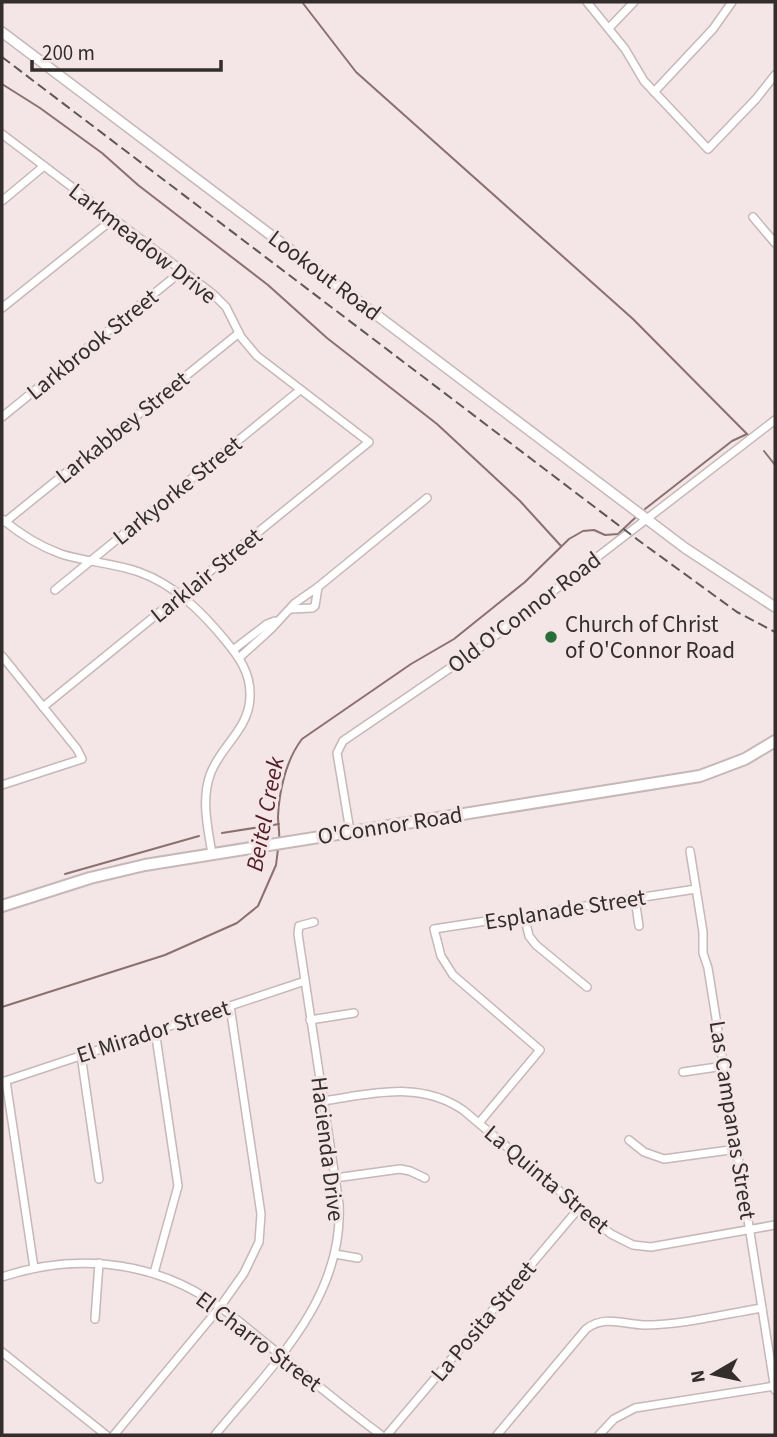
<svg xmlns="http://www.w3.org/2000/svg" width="777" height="1437" viewBox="0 0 777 1437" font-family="'Source Sans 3',sans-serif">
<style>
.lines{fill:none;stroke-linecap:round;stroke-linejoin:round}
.stream{stroke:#8b7071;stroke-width:2}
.minor-casing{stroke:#c6b8b8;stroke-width:10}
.tertiary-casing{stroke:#c6b8b8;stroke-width:12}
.secondary-casing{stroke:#c6b8b8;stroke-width:14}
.minor{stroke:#fff;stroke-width:7}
.tertiary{stroke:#fff;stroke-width:9}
.secondary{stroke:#fff;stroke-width:10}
.rail{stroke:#5f5757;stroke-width:2;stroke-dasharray:10 5;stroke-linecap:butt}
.poi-dot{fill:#286d38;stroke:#f4e5e6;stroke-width:2.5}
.labels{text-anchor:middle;stroke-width:6;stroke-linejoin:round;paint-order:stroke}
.street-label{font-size:23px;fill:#332d2d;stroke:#f4e5e6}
.poi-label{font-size:23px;fill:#332d2d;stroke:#f4e5e6;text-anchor:start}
.water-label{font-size:24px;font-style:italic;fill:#501e24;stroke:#f4e5e6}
</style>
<rect width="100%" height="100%" fill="#f4e5e6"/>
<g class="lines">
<!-- stream -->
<g class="stream">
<polyline points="302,2 356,72 633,319 748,435"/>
<polyline points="2,84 40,108 102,153 138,185 268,285 327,338 437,424 520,501 561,546"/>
<polyline points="764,451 775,465"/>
<polyline points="645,509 732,441 747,434"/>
<polyline points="222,833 279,824"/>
<path d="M279,840C280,832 278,825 278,817C279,791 286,760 302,739L411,664L454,639L525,582L569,539L583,531L594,530L605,535L618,534L637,516"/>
<polyline points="65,874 199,836"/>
<polyline points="2,1007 165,955 237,923 258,906 276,865 278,849"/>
</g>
<!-- minor casing -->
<g class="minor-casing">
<g id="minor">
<polyline points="587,2 625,49 644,81 708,149 756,99 775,75"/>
<polyline points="609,28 634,2"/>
<polyline points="654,92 713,29 732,2"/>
<polyline points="2,134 213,294 226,307 241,337 257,356 369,442 43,707"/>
<polyline points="2,201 44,166"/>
<polyline points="753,217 775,243"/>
<polyline points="2,308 113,219"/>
<polyline points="2,417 172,279 179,269"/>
<path d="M2,519C20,534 39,546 61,554C86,562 114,563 139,572C175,585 201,611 225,640C239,657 251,673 250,697C249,730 220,746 210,775C201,801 208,828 212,854"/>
<polyline points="5,522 239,333"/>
<polyline points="55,590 300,390"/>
<polyline points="291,609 312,608 315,606 318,587"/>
<polyline points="233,650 267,624 275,621"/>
<polyline points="2,656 77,749 82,759 2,785"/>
<polyline points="239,658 271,629 295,603 318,587 427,498"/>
<polyline points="350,831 337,753 343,741 478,649 775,420"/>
<polyline points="690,851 703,932 703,953 708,968 775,1390"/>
<polyline points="635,899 639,926"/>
<polyline points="524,915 529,936 536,945 587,987"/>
<polyline points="310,1020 354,1013"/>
<polyline points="81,1055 99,1179"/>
<polyline points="683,1072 724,1066"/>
<polyline points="6,1081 34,1268"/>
<polyline points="2,1082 305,981"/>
<path d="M323,1101C371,1094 420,1080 463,1110L611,1234L633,1245L651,1247L775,1225"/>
<polyline points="479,1123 540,1050 453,975 441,956 434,929 696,889"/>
<polyline points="629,1140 644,1152 664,1159 737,1149"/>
<polyline points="335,1178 400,1169 410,1171 425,1178"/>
<polyline points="335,1254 358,1258"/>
<polyline points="154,1273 178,1186 155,1030"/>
<path d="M2,1277C71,1254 145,1259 208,1299C229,1312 248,1329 268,1345C305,1375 342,1406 381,1435"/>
<polyline points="95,1319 99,1263"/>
<polyline points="2,1352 106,1435"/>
<polyline points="114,1435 220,1307 244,1273 259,1242 261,1214 230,1006"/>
<path d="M215,1435C271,1367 344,1299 339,1204L298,934L299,926L314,922"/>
<polyline points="387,1435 580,1207"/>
<path d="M497,1435L586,1329C605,1315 622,1324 644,1325C683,1325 724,1314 762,1308"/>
<polyline points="599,1435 614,1419 635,1408 775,1386"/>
</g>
</g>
<!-- tertiary casing -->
<g class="tertiary-casing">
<polyline id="tertiary" points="2,32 685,548 775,607"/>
</g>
<!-- secondary casing -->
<g class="secondary-casing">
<polyline id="secondary" points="2,906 90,878 145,865 700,776 745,759 775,741"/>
</g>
<!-- minor -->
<use href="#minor" class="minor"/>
<!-- tertiary -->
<use href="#tertiary" class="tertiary"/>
<!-- secondary -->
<use href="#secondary" class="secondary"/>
<!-- rail -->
<polyline class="rail" points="2,57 638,540 737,612 775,632"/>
</g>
<!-- markers -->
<circle class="poi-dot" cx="551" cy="637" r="7"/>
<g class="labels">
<!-- street labels -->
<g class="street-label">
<text transform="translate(143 243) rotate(38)" y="8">Larkmeadow Drive</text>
<text transform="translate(325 275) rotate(37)" y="8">Lookout Road</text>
<text transform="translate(92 344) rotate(-39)" y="8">Larkbrook Street</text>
<text transform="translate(122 427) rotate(-39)" y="8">Larkabbey Street</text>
<text transform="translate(177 490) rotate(-39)" y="8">Larkyorke Street</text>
<text transform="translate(206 575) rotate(-39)" y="8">Larklair Street</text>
<text transform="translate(524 612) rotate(-37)" y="8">Old O'Connor Road</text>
<text transform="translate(390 825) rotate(-9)" y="8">O'Connor Road</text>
<text transform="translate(565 909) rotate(-9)" y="8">Esplanade Street</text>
<text transform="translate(153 1031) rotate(-18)" y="8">El Mirador Street</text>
<text transform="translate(733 1120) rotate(81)" y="8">Las Campanas Street</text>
<text transform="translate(328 1149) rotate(83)" y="8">Hacienda Drive</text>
<text transform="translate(547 1179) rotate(40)" y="8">La Quinta Street</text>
<text transform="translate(483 1321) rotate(-50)" y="8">La Posita Street</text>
<text transform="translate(259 1341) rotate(37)" y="8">El Charro Street</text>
</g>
<!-- poi labels -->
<g class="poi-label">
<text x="565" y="632">Church of Christ<tspan x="565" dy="26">of O'Connor Road</tspan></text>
</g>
<!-- water labels -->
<g class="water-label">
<text transform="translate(265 814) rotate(-79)" y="8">Beitel Creek</text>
</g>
</g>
<!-- border -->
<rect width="777" height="1437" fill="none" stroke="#332d2d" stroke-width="7"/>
<!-- north arrow -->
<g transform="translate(714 1374) rotate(261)" stroke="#f4e5e6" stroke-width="5" paint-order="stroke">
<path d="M0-5L12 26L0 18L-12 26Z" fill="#332d2d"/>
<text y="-10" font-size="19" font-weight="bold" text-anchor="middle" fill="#332d2d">N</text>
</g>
<!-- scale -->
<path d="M32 60v10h189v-10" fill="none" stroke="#332d2d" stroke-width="3.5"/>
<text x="42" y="60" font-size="21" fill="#332d2d" stroke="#f4e5e6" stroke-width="5" paint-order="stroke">200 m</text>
</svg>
